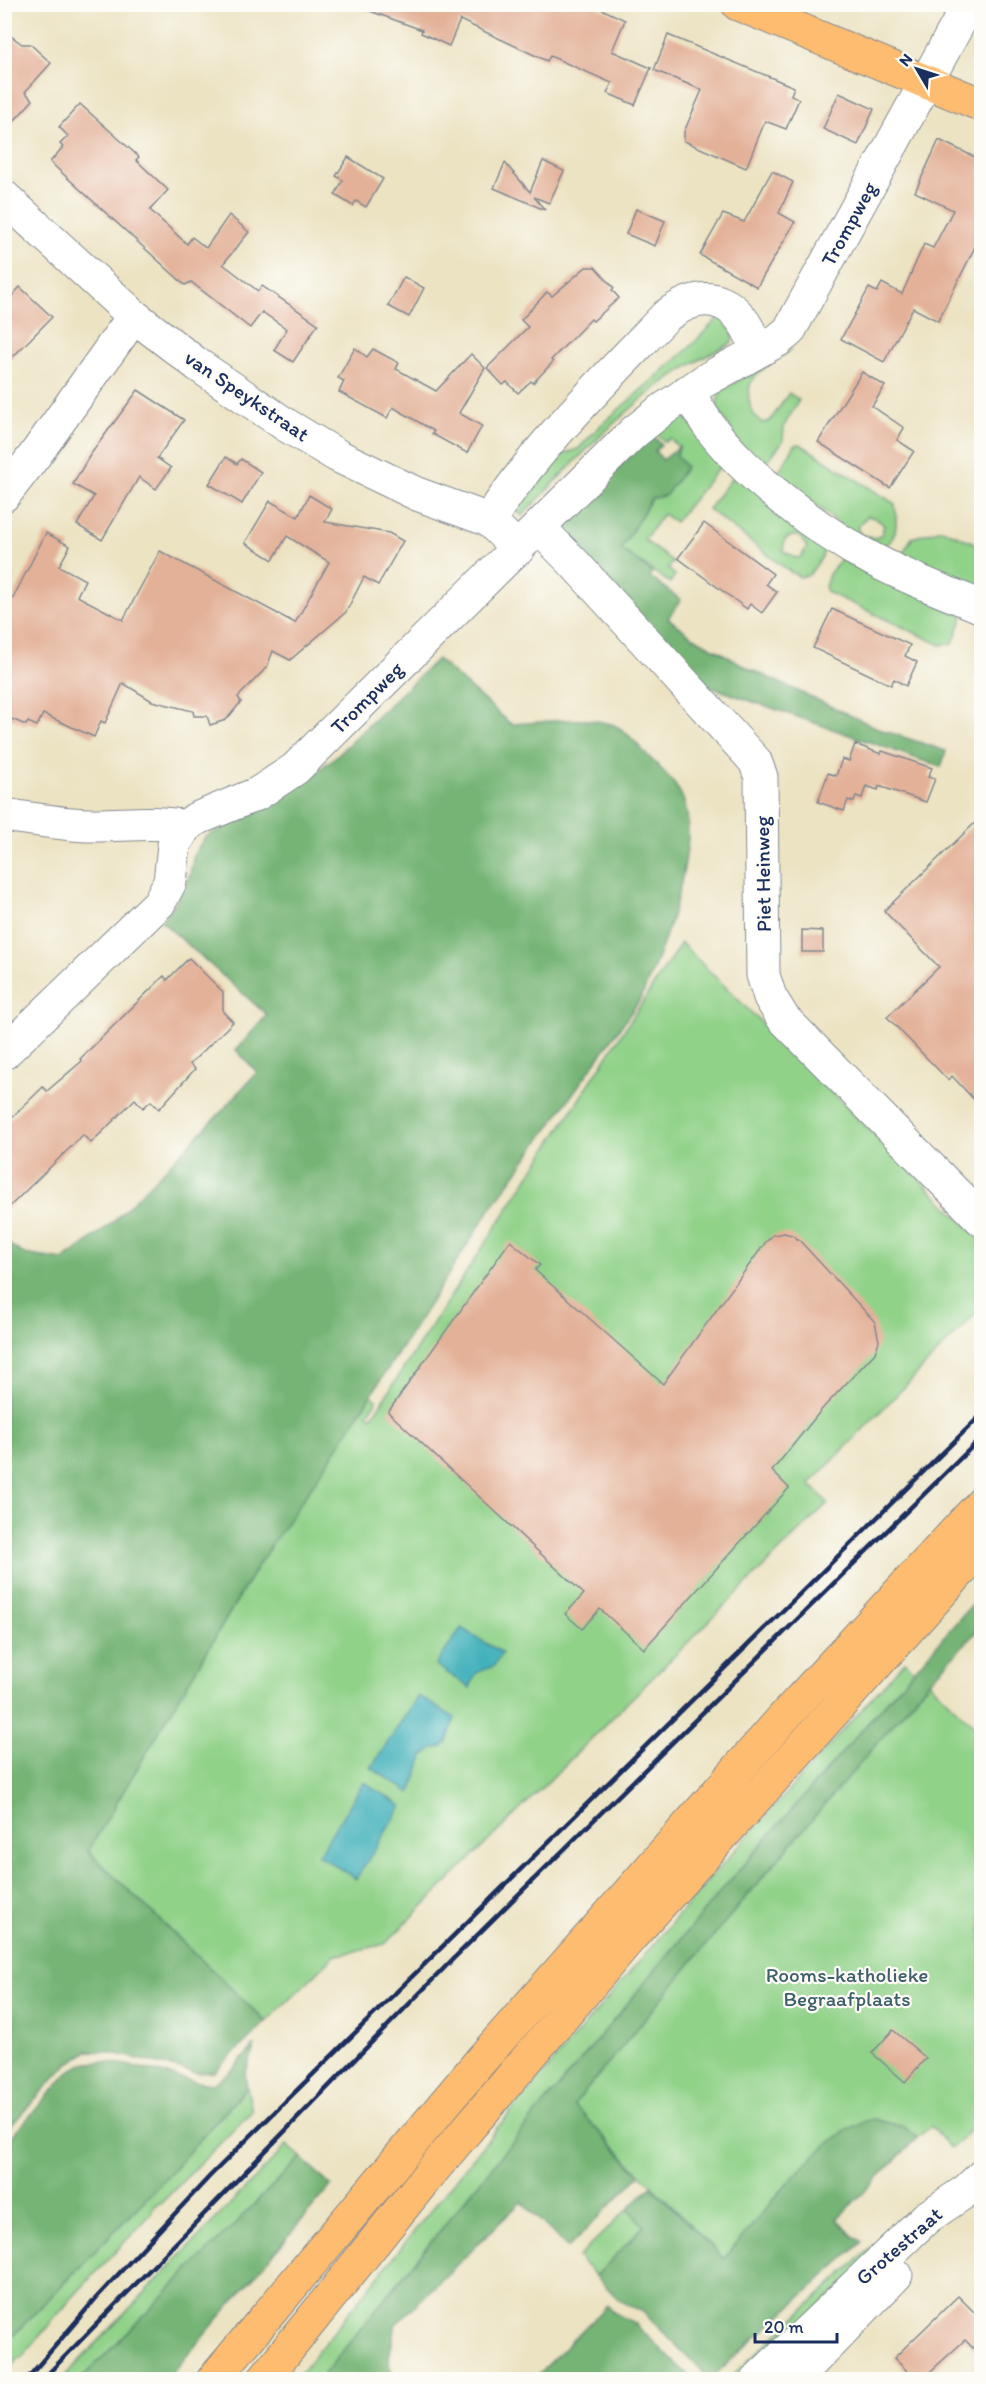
<svg xmlns="http://www.w3.org/2000/svg" width="986" height="2384" viewBox="0 0 986 2384" font-family="Itim,sans-serif">
<style>
.green{fill:#91d289;stroke:#568074;stroke-width:1.5;fill-rule:evenodd}
.forest{fill:#74b475;stroke:#48726a;stroke-width:1.5}
.water{fill:#42b1bb;stroke:#2e708c;stroke-width:1.5}
.building{fill:#e3b198}
.lines{fill:none;stroke-linecap:round;stroke-linejoin:round}
.minor-casing{stroke:#848990;stroke-width:35}
.major-casing{stroke:#848990;stroke-width:35}
.minor{stroke:#fff;stroke-width:33}
.major{stroke:#febc70;stroke-width:33}
.rail{stroke:#1b2f5e;stroke-width:4.5}
.labels{text-anchor:middle;stroke-width:4.5;stroke-linejoin:round;paint-order:stroke}
.street-label{font-size:21px;fill:#1b2f5e;stroke:#fdfcf7}
.park-label{font-size:21px;fill:#3e606b;stroke:#fdfcf7}
</style>
<rect width="100%" height="100%" fill="#fdfcf7"/>
<filter id="ink" filterUnits="userSpaceOnUse"><feTurbulence type="fractalNoise" baseFrequency=".0167" numOctaves="2"/><feDisplacementMap in="SourceGraphic" scale="12" xChannelSelector="R" yChannelSelector="G"/><feConvolveMatrix kernelMatrix="1 2 1 2 8 2 1 2 1" color-interpolation-filters="sRGB"/></filter>
<filter id="wash" filterUnits="userSpaceOnUse"><feTurbulence type="fractalNoise" baseFrequency=".008" numOctaves="4" result="noise"/><feDisplacementMap in="SourceGraphic" scale="24" xChannelSelector="R" yChannelSelector="G"/><feGaussianBlur stdDeviation="1.35" result="paint"/><feColorMatrix in="noise" values="0 0 0 0 0 0 0 0 0 0 0 0 0 0 0 0 0 1.4 0 .05"/><feComposite in="paint" operator="in"/></filter>
<g filter="url(#wash)">
<rect width="100%" height="100%" fill="#ece3c3"/>
<!-- green -->
<g class="green">
<path d="M720,316L733,334L732,343C707,355 682,368 660,385C609,423 566,471 522,516L512,506L556,449L566,453L578,449L602,424L689,348Z"/>
<path d="M792,349C773,364 741,374 750,404C752,413 755,417 762,423L770,421L789,393L799,400L784,426L783,441L766,463L762,465L745,452L716,407L720,391Z"/>
<polygon points="682,416 687,417 723,463 675,522 663,514 644,540 673,562 668,569 675,575 670,583 621,549 677,456 678,447 670,438 665,442 655,432"/>
<path d="M800,444L895,504C897,524 899,540 879,550L848,531L777,474L795,445ZM867,516L875,518L884,525L882,534L876,538L861,535L857,528Z"/>
<path d="M739,477L825,549L822,557L809,575L800,577L789,571L708,509L732,478ZM792,536H799L807,547L801,557L796,558L783,551L785,539Z"/>
<polygon points="942,529 981,546 981,594 905,562 902,554 912,538"/>
<polygon points="841,559 963,616 953,643 941,645 827,592 825,587 829,574"/>
<polygon points="681,943 981,1240 981,1308 810,1484 828,1503 385,1944 334,1956 266,2022 88,1851 258,1565 371,1395 377,1400 368,1414 372,1417"/>
<polygon points="905,1661 914,1670 720,1892 472,2191 320,2379 295,2380 497,2128 710,1878"/>
<polygon points="929,1682 981,1733 981,2119 951,2149 931,2126 917,2138 904,2127 799,2171 724,2259 573,2105 724,1923"/>
<polygon points="247,2087 252,2111 162,2202 155,2205 150,2215 71,2299 21,2358 18,2359 5,2377 5,2344 161,2183"/>
<polygon points="287,2145 301,2157 81,2379 61,2380"/>
<polygon points="930,2194 933,2198 743,2379 727,2380"/>
<polygon points="628,2209 644,2226 596,2276 578,2257"/>
</g>
<!-- forest -->
<g class="forest">
<polygon points="652,434 661,445 655,451 663,460 679,447 677,456 686,467 666,495 651,499 621,549 652,572 650,577 681,600 668,618 692,636 750,669 882,730 946,751 941,767 711,687 690,669 566,535 569,517"/>
<path d="M437,659L511,724C543,723 580,715 611,724C625,728 639,747 649,757C662,770 676,782 683,799C702,845 661,958 639,1001L489,1211L325,1467L258,1565L88,1851L266,2022L214,2072L197,2073L109,2052L88,2051L67,2064L5,2132V1242L24,1254L63,1260L112,1223L222,1111L257,1072L236,1050L267,1015L161,921L175,903L190,874L194,854L205,837L276,802L333,759Z"/>
<path d="M981,1594V1627L929,1682L724,1923L574,2105L640,2175L568,2248L521,2202L395,2325C395,2347 381,2358 396,2379H320L472,2191L720,1892Z"/>
<path d="M255,2045L245,2075L247,2087L161,2183L5,2344V2144L68,2073C74,2068 81,2064 89,2063C127,2058 173,2080 212,2084L231,2071Z"/>
<path d="M874,2119L904,2127L917,2138L837,2219L854,2237L862,2242L710,2379L643,2312L619,2300L596,2276L644,2226L628,2209L651,2186L724,2259C759,2219 822,2129 874,2119Z"/>
<polygon points="301,2157 331,2186 167,2379 81,2379"/>
<polygon points="607,2305 613,2312 634,2323 692,2379 534,2379"/>
</g>
<!-- water -->
<g class="water">
<polygon points="461,1628 502,1653 494,1666 476,1673 470,1688 436,1665"/>
<polygon points="418,1696 455,1718 447,1742 441,1747 433,1748 423,1756 411,1793 371,1768"/>
<polygon points="364,1782 402,1806 356,1879 318,1855"/>
</g>
<g id="blocks">
<!-- building -->
<g class="building">
<polygon points="360,4 591,4 625,20 612,51 651,68 635,105 607,93 612,83 550,56 547,61 460,20 449,46 421,33 422,30 359,7"/>
<polygon points="4,31 22,44 30,44 51,63 25,92 33,100 4,132"/>
<polygon points="668,35 794,87 791,95 799,99 786,129 765,121 746,168 684,141 684,132 702,90 654,70"/>
<polygon points="839,93 874,109 858,145 823,129"/>
<polygon points="80,104 139,157 136,160 168,190 150,210 187,244 192,237 206,248 229,215 249,232 223,264 258,291 262,286 318,324 293,362 274,350 287,329 262,312 250,328 191,282 185,285 50,162 63,147 60,144 68,136 59,127"/>
<polygon points="939,140 981,160 981,235 938,321 913,308 884,362 841,339 869,288 877,292 882,283 902,294 924,244 933,248 953,210 915,192"/>
<polygon points="348,157 383,179 366,207 356,201 353,206 335,195 343,180 336,176"/>
<polygon points="543,161 564,171 549,203 534,197 545,210 494,188 505,163 530,192"/>
<polygon points="772,171 793,182 779,213 795,222 757,287 700,255 723,214 744,222"/>
<polygon points="636,209 665,221 655,246 626,234"/>
<polygon points="586,267 595,267 614,288 612,290 619,298 593,321 591,319 551,360 553,362 533,383 531,381 518,393 507,382 503,385 487,368 528,327 521,320 547,292 552,296"/>
<polygon points="404,277 424,288 409,317 388,306"/>
<polygon points="20,287 52,317 4,366 4,304"/>
<polygon points="355,348 367,357 373,349 399,363 396,369 436,391 471,354 485,368 459,413 482,426 467,453 432,434 434,431 393,407 387,418 339,392 344,381 338,378"/>
<polygon points="862,372 885,386 872,406 904,428 897,440 914,451 890,488 818,442"/>
<polygon points="138,390 184,420 157,458 171,468 156,489 139,477 102,540 77,525 94,496 73,484 90,455"/>
<polygon points="226,457 237,464 241,459 261,472 242,504 209,484"/>
<polygon points="309,495 332,509 325,522 389,533 403,541 378,585 364,577 346,612 290,660 273,651 267,667 238,697 241,702 226,720 210,725 207,716 194,716 193,711 152,701 123,683 105,723 101,721 94,737 43,714 37,726 28,722 26,725 4,716 4,630 12,613 7,610 46,533 70,546 59,566 85,580 77,596 123,620 160,551 295,623 329,562 287,536 273,560 245,543 270,501 298,517"/>
<polygon points="704,523 773,574 766,584 777,592 762,613 750,604 747,609 678,558"/>
<polygon points="832,609 910,645 905,656 917,662 906,686 894,679 891,685 813,648"/>
<polygon points="855,744 881,754 882,751 932,768 928,777 935,779 926,802 879,786 878,790 866,786 862,798 856,796 854,802 848,800 844,811 818,802 828,773 836,776 842,759 849,761"/>
<polygon points="981,817 981,1107 952,1076 948,1080 887,1017 939,967 884,911"/>
<polygon points="802,930 823,931 823,952 802,952"/>
<polygon points="189,958 223,992 223,1012 233,1022 190,1064 195,1069 159,1109 151,1101 143,1108 135,1099 91,1143 83,1135 4,1212 4,1125 43,1087 47,1091 82,1061 80,1059 164,976 167,980"/>
<polygon points="784,1233 792,1235 800,1241 875,1322 879,1341 875,1353 823,1408 772,1471 789,1488 644,1649 600,1609 582,1629 565,1614 584,1594 388,1412 510,1241 540,1265 535,1270 663,1384 765,1243 773,1235"/>
<polygon points="893,2030 926,2058 905,2082 872,2053"/>
<polygon points="958,2296 981,2319 981,2356 965,2340 922,2379 915,2379 894,2358"/>
</g>
</g>
</g>
<g filter="url(#ink)">
<use href="#blocks" fill-opacity="0" stroke="#848990" stroke-width="1.5"/>
<g class="lines">
<!-- minor casing -->
<g class="minor-casing">
<g id="minor">
<polyline points="4,197 134,316 198,365 286,425 338,456 417,494 489,520 518,549"/>
<path d="M687,392C696,405 703,418 712,430C749,478 819,531 872,559C907,578 945,592 982,607"/>
<polyline points="4,495 35,455 134,316"/>
<path d="M489,520C539,444 604,381 666,316C709,283 742,303 757,351"/>
<polyline points="539,528 572,561 755,761 761,777 763,975 770,997 783,1018 982,1220"/>
<path d="M4,815C32,819 60,824 88,825C121,826 153,820 185,827"/>
<polyline points="4,1053 159,903 170,882 174,845 185,827 196,819 257,794 295,769 633,433 658,413 704,381 778,340 789,331 969,4"/>
<polyline points="757,2380 926,2218 966,2191 982,2176"/>
<polyline points="794,2380 896,2275"/>
</g>
</g>
<!-- major casing -->
<g class="major-casing">
<g id="major">
<polyline points="738,4 982,105"/>
<polyline points="213,2380 482,2059 783,1718 982,1503"/>
<polyline points="263,2380 426,2178 629,1939 982,1547"/>
</g>
</g>
<!-- minor -->
<use href="#minor" class="minor"/>
<!-- major -->
<use href="#major" class="major"/>
<!-- rail -->
<g class="rail">
<polyline points="26,2380 97,2297 210,2176 982,1414"/>
<polyline points="42,2380 451,1961 982,1437"/>
</g>
</g>
</g>
<g class="labels">
<!-- street labels -->
<g class="street-label">
<text transform="translate(849 224) rotate(-61)" y="7">Trompweg</text>
<text transform="translate(247 396) rotate(34)" y="7">van Speykstraat</text>
<text transform="translate(367 698) rotate(-45)" y="7">Trompweg</text>
<text transform="translate(763 874) rotate(-91)" y="7">Piet Heinweg</text>
<text transform="translate(899 2246) rotate(-41)" y="7">Grotestraat</text>
</g>
<!-- park labels -->
<g class="park-label">
<text x="847" y="1982">Rooms-katholieke<tspan x="847" dy="24">Begraafplaats</tspan></text>
</g>
</g>
<!-- margin -->
<rect width="986" height="2384" fill="none" stroke="#fdfcf7" stroke-width="24"/>
<!-- north arrow -->
<g transform="translate(917 69) rotate(309)" stroke="#fdfcf7" stroke-width="4.5" paint-order="stroke">
<path d="M0-4.5L10 22L0 15L-10 22Z" fill="#1b2f5e"/>
<text y="-9" font-size="16" font-weight="bold" text-anchor="middle" fill="#1b2f5e">N</text>
</g>
<!-- scale -->
<path d="M755 2333v9h82v-9" fill="none" stroke="#1b2f5e" stroke-width="3"/>
<text x="764" y="2333" font-size="18" fill="#1b2f5e" stroke="#fdfcf7" stroke-width="4.5" paint-order="stroke">20 m</text>
</svg>
